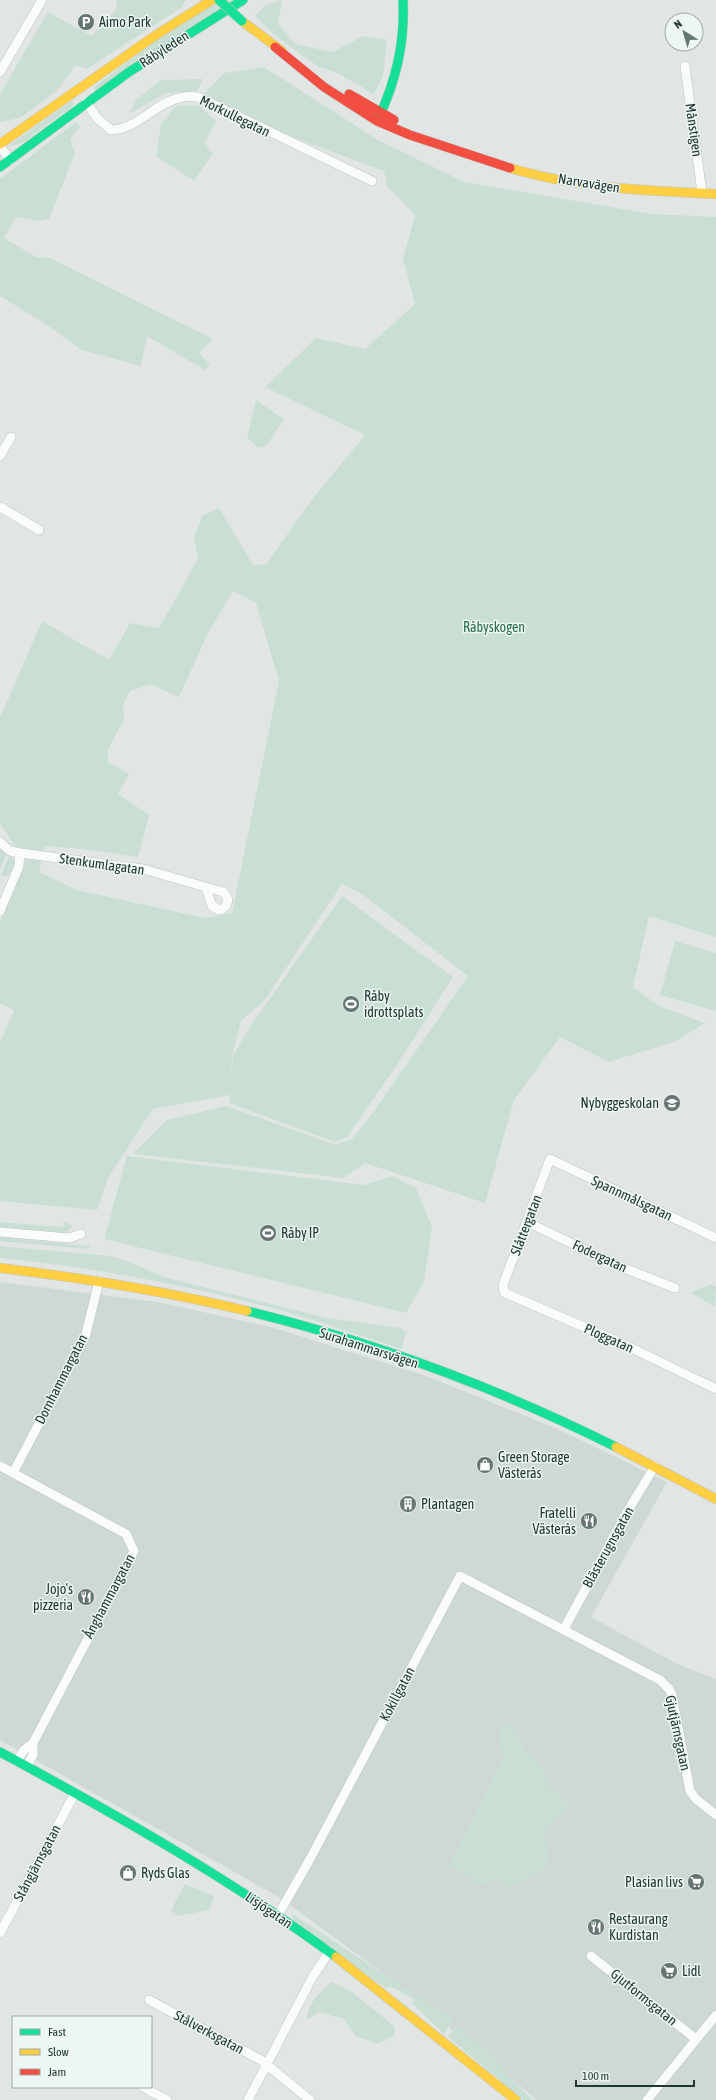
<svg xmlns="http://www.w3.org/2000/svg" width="716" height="2100" viewBox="0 0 716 2100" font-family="'Asap Condensed',sans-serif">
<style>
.built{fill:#ced8d5}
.green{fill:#cadfd4;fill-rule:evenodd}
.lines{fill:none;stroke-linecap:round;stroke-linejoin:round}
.street-casing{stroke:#bec3c2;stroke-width:10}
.fast-casing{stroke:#bdc4c3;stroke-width:10}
.slow-casing{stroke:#bdc4c3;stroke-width:10}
.jam-casing{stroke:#bdc4c3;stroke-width:10}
.street{stroke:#fafbfb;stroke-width:9}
.fast{stroke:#16e098;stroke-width:9}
.slow{stroke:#ffcf43;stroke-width:9}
.jam{stroke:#f24e42;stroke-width:9}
.fast-bridge-casing{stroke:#bdc4c3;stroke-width:10;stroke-linecap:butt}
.fast-bridge{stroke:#16e098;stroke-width:9}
.labels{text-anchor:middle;stroke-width:3;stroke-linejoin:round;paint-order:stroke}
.poi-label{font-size:14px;fill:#203835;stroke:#eef6f3;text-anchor:start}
.street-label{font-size:14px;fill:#203835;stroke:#eef6f3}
.park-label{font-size:14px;fill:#2b6e4f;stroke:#eef6f3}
</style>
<rect width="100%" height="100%" fill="#e1e6e5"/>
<!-- built -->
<polygon class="built" points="0,1282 158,1302 271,1327 432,1378 564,1432 667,1482 591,1617 677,1664 716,1679 716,2100 537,2100 380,1971 282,1899 0,1740"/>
<!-- green -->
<g class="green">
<polygon points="117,0 185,0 182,7 87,69 76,65 58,90 20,118 0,122 0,94 48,12 92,36 116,10"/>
<polygon points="220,0 235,0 96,90 94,89 94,87 151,44"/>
<polygon points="282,0 278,24 295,44 333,52 363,36 387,40 383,76 374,94 335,72 319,67 278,38 255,16 266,5"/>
<path d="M264,67L378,140L464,182L652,214L716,217V937L649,916L633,987L659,1006L705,1023L676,1041L609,1062L560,1037L514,1100L485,1203L365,1163L343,1178L133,1154L167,1120L226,1106L336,1145L352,1139L372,1114L468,976L362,894L342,884L264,1001L241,1021L232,1056L231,1079L233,1056L247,1031L342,896L453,977L395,1068L347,1137L335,1142L229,1103L230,1095L153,1109L109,1176L97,1210L0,1201V1043L14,1010L0,1003V921L26,861L0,824V718L42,621L109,660L130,623L159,628L198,559L194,537L202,516L219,508L253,565L266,564L313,498L365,435L265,387L316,338L365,349L415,304L403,259L415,215L387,186L384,171L276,131L204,94L224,73ZM233,591L256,603L279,681L232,913L205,918L77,890L39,872L45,846L83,849L138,857L149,815L118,794L129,774L108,762V749L124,720L123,705L130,691L150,684L179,697L208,633Z"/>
<polygon points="203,79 197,91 166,93 129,114 136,100 161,80"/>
<polygon points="71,101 74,104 72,107 25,141 19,144 8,146"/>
<polygon points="198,105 216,121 204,144 213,153 194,181 156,156 161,124 176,106"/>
<polygon points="76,122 80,126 70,140 75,153 49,219 38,221 16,217 4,238 36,257 50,258 213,339 199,353 210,365 205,370 147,336 141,366 82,350 44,323 0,296 0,179"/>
<polygon points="256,400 284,419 267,445 258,448 247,437"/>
<polygon points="0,845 7,854 0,869"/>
<polygon points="10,855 15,861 11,872 6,877 1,874"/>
<polygon points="675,941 716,953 716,1011 660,995"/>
<polygon points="127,1156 364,1185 392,1176 416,1188 432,1227 424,1282 406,1313 104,1239"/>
<polygon points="64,1221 73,1226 65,1233 60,1234 0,1228 0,1222 63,1227"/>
<polygon points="0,1237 91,1246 88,1249 9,1242 0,1241"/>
<path d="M0,1246L110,1256L127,1261L167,1278L327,1318L401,1328L406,1333L401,1349C367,1338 334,1326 300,1316C204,1288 99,1268 0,1258Z"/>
<polygon points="710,1284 716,1287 715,1307 691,1293"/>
<polygon points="509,1724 526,1751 545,1770 546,1784 569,1806 545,1830 548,1866 508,1887 497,1878 482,1886 450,1865 504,1757 499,1729"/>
<polygon points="185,1884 214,1896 209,1910 178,1916 171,1910"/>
<polygon points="292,1915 294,1915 414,1994 412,1998 390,1986 387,1989 294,1921"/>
<path d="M332,1982L352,1992L394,2026L395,2035L378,2044L356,2036L344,2019L319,2012L307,2020C308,2002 319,1993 332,1982Z"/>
<polygon points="417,1996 453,2019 444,2034 412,2003"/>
<polygon points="457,2026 493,2057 506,2074 533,2100 524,2100 448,2037"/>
</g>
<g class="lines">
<!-- street casing -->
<g class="street-casing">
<g id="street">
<polyline points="685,66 702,193"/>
<polyline points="0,72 42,0"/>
<path d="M86,102L97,118L111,130C143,129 160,92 198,97L372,181"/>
<polyline points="0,146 10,160"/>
<polyline points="0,456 11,437"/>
<polyline points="0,507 39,530"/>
<path d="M0,842L10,851L20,853L143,869L223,892C230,898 229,907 219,910L212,906L206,888"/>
<polyline points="0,911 19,866 20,853"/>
<polyline points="527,1222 619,1266 675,1288"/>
<polyline points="0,1232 69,1238 81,1234"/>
<polyline points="716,1238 550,1159 503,1285 504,1292 507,1294 619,1342 716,1389"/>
<polyline points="0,1466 126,1534 134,1551 33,1743 24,1750 17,1761"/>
<polyline points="13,1473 86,1334 99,1281"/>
<polyline points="564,1629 627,1512 655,1466"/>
<polyline points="27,1766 33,1755 33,1743"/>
<polyline points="278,1915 310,1859 460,1576 660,1680 669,1689 672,1695 690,1791 696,1799 716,1815"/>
<polyline points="0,1933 75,1793"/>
<polyline points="591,1956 696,2039"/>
<polyline points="149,2000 261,2060 310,2100"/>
<polyline points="143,2087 167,2100"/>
<polyline points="248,2100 312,1978 329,1952"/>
<polyline points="647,2100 716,2015"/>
</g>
</g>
<!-- fast casing -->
<g class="fast-casing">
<g id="fast">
<path d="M378,120C396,80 405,44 403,0"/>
<polyline points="0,167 129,72 243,0"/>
<path d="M247,1311C374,1342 498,1388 616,1447"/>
<path d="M0,1752C117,1815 229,1878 336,1957"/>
</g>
</g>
<!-- slow casing -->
<g class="slow-casing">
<g id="slow">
<polyline points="242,21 282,51"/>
<polyline points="0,144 156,35 212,0"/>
<path d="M510,168C576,188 647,191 716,194"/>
<path d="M0,1268C83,1278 165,1291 247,1311"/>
<polyline points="616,1447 716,1499"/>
<polyline points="336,1957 516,2100"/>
</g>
</g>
<!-- jam casing -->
<g class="jam-casing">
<g id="jam">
<polyline points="275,47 324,87 377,121 410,135 510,168"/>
<polyline points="349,94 394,120"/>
</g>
</g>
<!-- street -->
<use href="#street" class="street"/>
<!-- fast -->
<use href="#fast" class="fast"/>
<!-- slow -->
<use href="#slow" class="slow"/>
<!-- jam -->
<use href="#jam" class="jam"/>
<!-- fast-bridge casing -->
<g class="fast-bridge-casing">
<polyline id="fast-bridge" points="219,0 242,21"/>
</g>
<!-- fast-bridge -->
<use href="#fast-bridge" class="fast-bridge"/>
</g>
<!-- icons -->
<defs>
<g id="parking-disc" transform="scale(0.9)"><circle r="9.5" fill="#647573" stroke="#eef6f3"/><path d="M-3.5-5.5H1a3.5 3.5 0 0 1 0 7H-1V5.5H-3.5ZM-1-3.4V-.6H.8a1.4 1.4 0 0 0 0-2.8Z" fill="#fff"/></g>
<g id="stadium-disc" transform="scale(0.9)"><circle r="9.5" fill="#647573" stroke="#eef6f3"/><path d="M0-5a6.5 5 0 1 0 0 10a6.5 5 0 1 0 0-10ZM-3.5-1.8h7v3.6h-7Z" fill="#fff"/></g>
<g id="school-disc" transform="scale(0.9)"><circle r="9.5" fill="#647573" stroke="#eef6f3"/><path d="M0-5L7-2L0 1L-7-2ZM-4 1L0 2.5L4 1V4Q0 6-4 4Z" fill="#fff"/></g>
<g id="shop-disc" transform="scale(0.9)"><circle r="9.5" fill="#647573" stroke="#eef6f3"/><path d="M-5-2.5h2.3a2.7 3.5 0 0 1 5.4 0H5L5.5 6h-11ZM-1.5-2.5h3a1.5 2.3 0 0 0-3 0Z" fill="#fff"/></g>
<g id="building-disc" transform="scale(0.9)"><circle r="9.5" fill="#647573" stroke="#eef6f3"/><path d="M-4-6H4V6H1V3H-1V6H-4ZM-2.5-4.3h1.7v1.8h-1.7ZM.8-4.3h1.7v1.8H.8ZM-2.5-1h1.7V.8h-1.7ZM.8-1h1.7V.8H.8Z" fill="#fff"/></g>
<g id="restaurant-disc" transform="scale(0.9)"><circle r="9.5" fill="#647573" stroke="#eef6f3"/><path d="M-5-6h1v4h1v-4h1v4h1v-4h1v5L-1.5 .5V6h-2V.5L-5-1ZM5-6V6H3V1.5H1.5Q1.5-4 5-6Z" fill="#fff"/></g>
<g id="supermarket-disc" transform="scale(0.9)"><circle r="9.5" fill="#647573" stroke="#eef6f3"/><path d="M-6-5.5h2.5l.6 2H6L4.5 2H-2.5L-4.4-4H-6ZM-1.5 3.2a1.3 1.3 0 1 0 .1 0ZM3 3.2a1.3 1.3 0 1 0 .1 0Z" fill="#fff"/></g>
</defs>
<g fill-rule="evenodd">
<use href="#parking-disc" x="86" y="22"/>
<use href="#stadium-disc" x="351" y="1004"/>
<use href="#school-disc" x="672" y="1103"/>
<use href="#stadium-disc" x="268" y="1233"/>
<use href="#shop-disc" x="485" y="1465"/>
<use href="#building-disc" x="408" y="1504"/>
<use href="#restaurant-disc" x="589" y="1521"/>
<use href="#restaurant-disc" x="86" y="1597"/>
<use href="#shop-disc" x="128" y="1873"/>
<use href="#supermarket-disc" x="696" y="1882"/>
<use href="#restaurant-disc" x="596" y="1927"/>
<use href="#supermarket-disc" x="669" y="1971"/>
</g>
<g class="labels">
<!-- poi labels -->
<g class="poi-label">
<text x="99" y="27">Aimo Park</text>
<text x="364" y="1001">Råby<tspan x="364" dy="16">idrottsplats</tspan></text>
<text x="659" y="1108" text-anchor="end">Nybyggeskolan</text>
<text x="281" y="1238">Råby IP</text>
<text x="498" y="1462">Green Storage<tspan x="498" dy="16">Västerås</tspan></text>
<text x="421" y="1509">Plantagen</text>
<text x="576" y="1518" text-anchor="end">Fratelli<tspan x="576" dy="16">Västerås</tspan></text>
<text x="73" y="1594" text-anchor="end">Jojo's<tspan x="73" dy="16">pizzeria</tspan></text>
<text x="141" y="1878">Ryds Glas</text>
<text x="683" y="1887" text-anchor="end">Plasian livs</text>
<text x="609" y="1924">Restaurang<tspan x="609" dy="16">Kurdistan</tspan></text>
<text x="682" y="1976">Lidl</text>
</g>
<!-- street labels -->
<g class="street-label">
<text transform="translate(164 49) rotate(-33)" y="5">Råbyleden</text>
<text transform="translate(235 116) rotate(26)" y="5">Morkullegatan</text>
<text transform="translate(694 130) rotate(82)" y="5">Månstigen</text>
<text transform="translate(589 183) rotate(9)" y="5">Narvavägen</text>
<text transform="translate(102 864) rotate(8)" y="5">Stenkumlagatan</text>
<text transform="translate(632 1198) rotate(25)" y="5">Spannmålsgatan</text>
<text transform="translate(526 1225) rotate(-69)" y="5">Slåttergatan</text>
<text transform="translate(600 1256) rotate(25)" y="5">Fodergatan</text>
<text transform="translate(609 1338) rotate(24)" y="5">Ploggatan</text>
<text transform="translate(369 1348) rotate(18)" y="5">Surahammarsvägen</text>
<text transform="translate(61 1379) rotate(-63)" y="5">Dornhammargatan</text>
<text transform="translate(608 1547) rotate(-61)" y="5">Blästerugnsgatan</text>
<text transform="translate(109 1596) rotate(-62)" y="5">Ånghammargatan</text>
<text transform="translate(397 1694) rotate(-62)" y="5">Kokillgatan</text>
<text transform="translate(678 1733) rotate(78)" y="5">Gjutjärnsgatan</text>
<text transform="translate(37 1863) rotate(-62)" y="5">Stångjärnsgatan</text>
<text transform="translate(269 1910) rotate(34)" y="5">Lisjögatan</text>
<text transform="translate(644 1997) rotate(39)" y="5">Gjutformsgatan</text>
<text transform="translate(209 2032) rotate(28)" y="5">Stålverksgatan</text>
</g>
<!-- park labels -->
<g class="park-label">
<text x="494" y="632">Råbyskogen</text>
</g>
</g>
<!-- legend -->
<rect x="12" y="2016" width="140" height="72" fill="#eef6f3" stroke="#9caaa7"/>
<rect x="20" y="2029" width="20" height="6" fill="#16e098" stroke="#9caaa7"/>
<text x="48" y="2036" font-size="12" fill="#203835">Fast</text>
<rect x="20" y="2049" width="20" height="6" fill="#ffcf43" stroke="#9caaa7"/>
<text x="48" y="2056" font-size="12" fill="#203835">Slow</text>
<rect x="20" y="2069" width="20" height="6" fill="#f24e42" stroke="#9caaa7"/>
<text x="48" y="2076" font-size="12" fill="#203835">Jam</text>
<!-- north arrow -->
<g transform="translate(684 32) rotate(323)"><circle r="19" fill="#eef6f3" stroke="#9caaa7"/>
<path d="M0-3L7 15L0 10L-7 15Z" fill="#647573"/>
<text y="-6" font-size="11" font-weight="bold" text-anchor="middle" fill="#203835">N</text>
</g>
<!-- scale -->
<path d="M576 2080v6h118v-6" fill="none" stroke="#203835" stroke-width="2"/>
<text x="582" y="2080" font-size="12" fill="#203835" stroke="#eef6f3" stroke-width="3" paint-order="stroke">100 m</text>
</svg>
